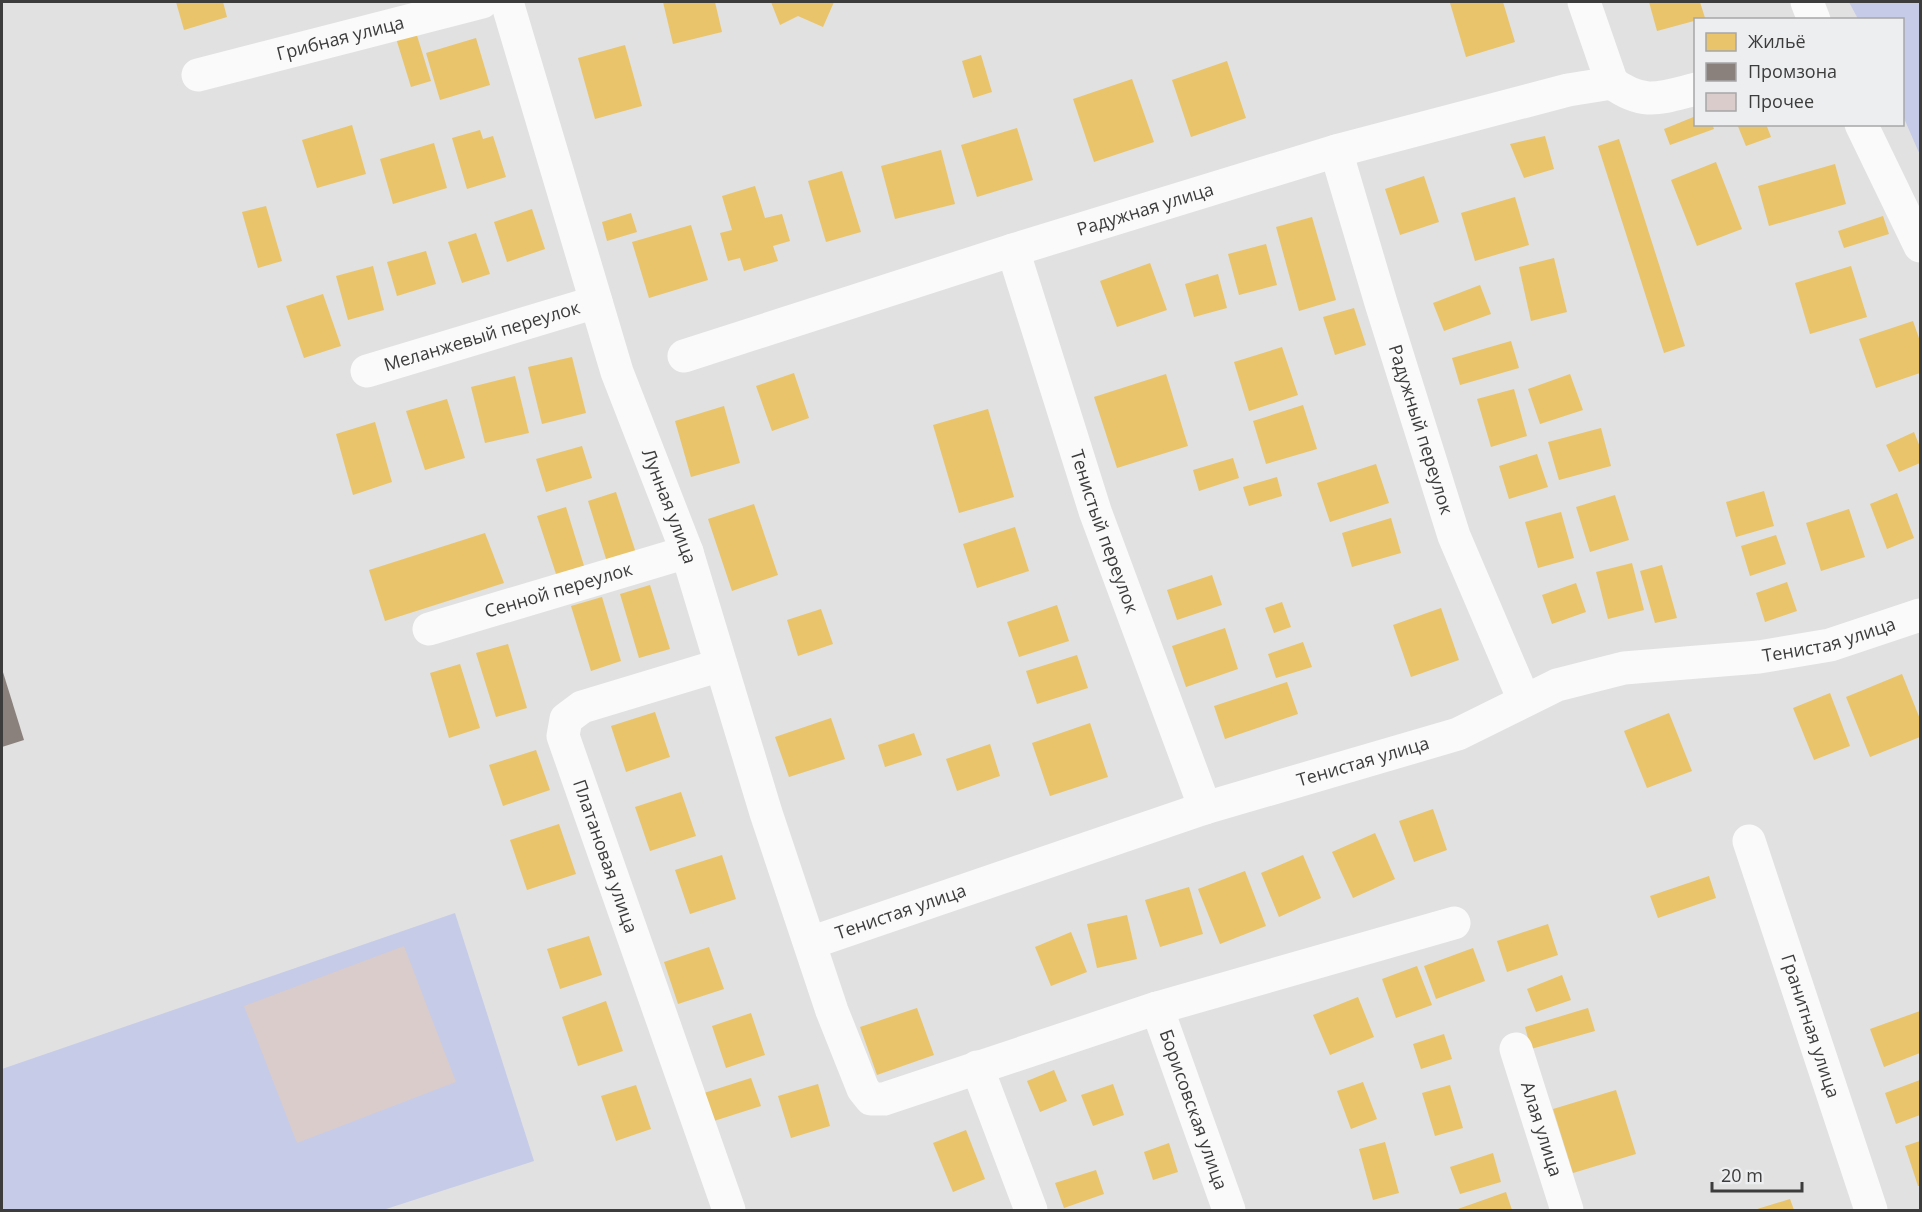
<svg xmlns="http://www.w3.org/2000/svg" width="1922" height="1212" viewBox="0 0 1922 1212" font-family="'Open Sans',sans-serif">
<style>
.green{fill:#c6cbe8}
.homes{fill:#e9c46a}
.industry{fill:#8a817c}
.building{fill:#daccca}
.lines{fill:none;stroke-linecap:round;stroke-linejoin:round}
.minor{stroke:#fafafa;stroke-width:33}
.labels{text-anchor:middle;stroke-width:6;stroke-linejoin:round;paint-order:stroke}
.street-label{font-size:18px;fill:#3c3c3d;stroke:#edeef0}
</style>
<rect width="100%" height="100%" fill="#e1e1e1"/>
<!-- green -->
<g class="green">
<polygon points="1849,2 1920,2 1920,155 1903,116 1902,20 1858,19"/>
<polygon points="455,913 534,1161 383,1210 2,1210 2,1069"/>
</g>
<!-- homes -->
<g class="homes">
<polygon points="176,2 223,2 227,17 184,30"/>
<polygon points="663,2 715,2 722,32 673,44"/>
<polygon points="771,2 834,2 823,27 798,16 780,25"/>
<polygon points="1455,2 1503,2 1515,42 1466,57 1450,3"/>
<polygon points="1649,2 1700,2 1705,18 1657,31"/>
<polygon points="415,29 431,81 411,87 395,35"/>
<polygon points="476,38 490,85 440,100 426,53"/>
<polygon points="625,45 642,106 595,119 578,58"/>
<polygon points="981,55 992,92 973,98 962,61"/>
<polygon points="1227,61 1246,118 1191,137 1172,80"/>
<polygon points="1132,79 1154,142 1094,162 1073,99"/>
<polygon points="1696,116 1696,124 1712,124 1714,129 1670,145 1664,129"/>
<polygon points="1737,124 1766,124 1771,137 1746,146"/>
<polygon points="352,125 366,174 317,188 302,140"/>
<polygon points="1017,128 1033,180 977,197 961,145"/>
<polygon points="480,130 483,139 493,136 506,177 467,189 452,138"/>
<polygon points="1545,136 1554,169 1524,178 1510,144"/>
<polygon points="1619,139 1685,346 1664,353 1598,146"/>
<polygon points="434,143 447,188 393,204 380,159"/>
<polygon points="941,150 955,204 895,219 881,166"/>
<polygon points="1716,162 1742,229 1697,246 1671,180"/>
<polygon points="1835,164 1846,204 1769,226 1758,186"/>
<polygon points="842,171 861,232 826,242 808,181"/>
<polygon points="1424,176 1439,222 1400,235 1385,189"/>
<polygon points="755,186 765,218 782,214 790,241 773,246 778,261 744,271 740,258 728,261 720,233 732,230 722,196"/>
<polygon points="1515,197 1529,245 1475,261 1461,213"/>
<polygon points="266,206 282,261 258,268 242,212"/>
<polygon points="532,209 545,249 507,262 494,222"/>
<polygon points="631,213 637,232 607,241 602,222"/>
<polygon points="1883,216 1889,234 1844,248 1838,231"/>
<polygon points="1312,217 1336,300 1299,311 1276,227"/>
<polygon points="691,225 708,280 649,298 632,242"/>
<polygon points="476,233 490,274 462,283 448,242"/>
<polygon points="1266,244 1277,285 1239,295 1228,254"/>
<polygon points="426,251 436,284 397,296 387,262"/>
<polygon points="1554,258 1567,312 1531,321 1519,267"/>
<polygon points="1150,263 1167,310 1117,327 1100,281"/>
<polygon points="373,266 384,310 348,320 336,276"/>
<polygon points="1851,266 1867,317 1810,334 1795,283"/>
<polygon points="1218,274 1227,308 1194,317 1185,284"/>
<polygon points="1480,285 1491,314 1444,331 1433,303"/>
<polygon points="323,294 341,346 304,358 286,306"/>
<polygon points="1354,308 1366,345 1335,355 1323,317"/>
<polygon points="1913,321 1920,341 1920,373 1876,388 1859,339"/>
<polygon points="1511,341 1519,368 1460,385 1452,358"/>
<polygon points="1282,347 1298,395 1249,411 1234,362"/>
<polygon points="572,357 586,413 542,424 528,367"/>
<polygon points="794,373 809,418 772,431 756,386"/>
<polygon points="1166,374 1188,446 1117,468 1094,397"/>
<polygon points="1570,374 1583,410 1540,424 1528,389"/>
<polygon points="515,376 529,433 485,443 471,387"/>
<polygon points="1514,389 1527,436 1491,447 1477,399"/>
<polygon points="447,399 465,458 425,470 406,411"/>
<polygon points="1303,405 1317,449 1266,464 1253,421"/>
<polygon points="724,406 740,463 691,477 675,421"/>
<polygon points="988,409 1014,497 959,513 933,425"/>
<polygon points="375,422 392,482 353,495 336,434"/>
<polygon points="1601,428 1611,466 1559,480 1548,442"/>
<polygon points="1914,432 1920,447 1920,463 1899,472 1886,445"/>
<polygon points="582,446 592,478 546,492 536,459"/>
<polygon points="1537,454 1548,487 1509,499 1499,466"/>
<polygon points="1233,458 1239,478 1199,491 1193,470"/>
<polygon points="1376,464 1389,503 1330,522 1317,483"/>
<polygon points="1277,477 1282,496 1249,506 1243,487"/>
<polygon points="1764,491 1774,526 1736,537 1726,502"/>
<polygon points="616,492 636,553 607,562 588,501"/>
<polygon points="1897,493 1914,538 1887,549 1870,504"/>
<polygon points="1615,495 1629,540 1590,552 1576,507"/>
<polygon points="754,504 778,575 732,591 708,519"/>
<polygon points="566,507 585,569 557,577 537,516"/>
<polygon points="1849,509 1865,557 1821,571 1806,523"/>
<polygon points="1561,512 1574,558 1538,568 1525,522"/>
<polygon points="1391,518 1401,553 1352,567 1342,533"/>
<polygon points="1015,527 1029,571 977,588 963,544"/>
<polygon points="485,533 504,583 385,621 369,570"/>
<polygon points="1776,535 1786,564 1750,576 1741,546"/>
<polygon points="1632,563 1644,610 1608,619 1596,572"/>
<polygon points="1662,565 1677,618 1655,623 1640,571"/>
<polygon points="1212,575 1222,605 1177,620 1167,590"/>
<polygon points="1787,582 1797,611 1765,622 1756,593"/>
<polygon points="1576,583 1586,612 1552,624 1542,595"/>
<polygon points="650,585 670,649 639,658 620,594"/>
<polygon points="602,597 621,661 591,671 571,606"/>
<polygon points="1282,602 1291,627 1274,633 1265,608"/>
<polygon points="1057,605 1069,641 1019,657 1007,622"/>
<polygon points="1441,608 1459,660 1411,677 1393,625"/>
<polygon points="821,609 833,644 798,656 787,620"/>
<polygon points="1225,628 1238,669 1186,687 1172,646"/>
<polygon points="1303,642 1312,667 1276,678 1268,654"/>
<polygon points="508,644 527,708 496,717 476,653"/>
<polygon points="1077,655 1088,688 1037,704 1026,671"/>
<polygon points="460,664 480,728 449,738 430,673"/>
<polygon points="1902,674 1920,719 1920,737 1870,757 1846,697"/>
<polygon points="1287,682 1298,714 1225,739 1214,706"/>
<polygon points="1830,693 1850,746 1814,760 1793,708"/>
<polygon points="655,712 670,757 626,772 611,726"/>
<polygon points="1669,713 1692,771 1647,788 1624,731"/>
<polygon points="831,718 845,759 789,777 775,737"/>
<polygon points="1090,723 1108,777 1050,796 1032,743"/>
<polygon points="914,733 922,755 885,767 878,745"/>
<polygon points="990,744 1000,776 957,791 946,759"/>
<polygon points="536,750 550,790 503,806 489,765"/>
<polygon points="681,792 696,836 650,851 635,807"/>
<polygon points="1433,809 1447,850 1414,862 1399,821"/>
<polygon points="559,824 576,874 527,890 510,840"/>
<polygon points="1375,833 1395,879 1353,898 1332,852"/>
<polygon points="722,855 736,899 690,914 675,870"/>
<polygon points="1303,855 1321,898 1279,917 1261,873"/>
<polygon points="1245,871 1266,926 1220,944 1198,889"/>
<polygon points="1709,876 1716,898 1658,918 1650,896"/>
<polygon points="1189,887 1203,934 1160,947 1145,900"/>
<polygon points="1127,915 1137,959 1097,968 1087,924"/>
<polygon points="1548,924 1558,955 1507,972 1497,941"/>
<polygon points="1071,932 1087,972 1051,986 1035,947"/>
<polygon points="589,936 602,975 560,989 547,949"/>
<polygon points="709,947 724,989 678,1004 664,962"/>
<polygon points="1473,948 1485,981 1436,999 1424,966"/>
<polygon points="1417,966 1432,1005 1396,1018 1382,979"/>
<polygon points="1562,975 1571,1000 1536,1012 1527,989"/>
<polygon points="1358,997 1374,1037 1330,1055 1313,1015"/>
<polygon points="606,1001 623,1051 578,1066 562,1017"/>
<polygon points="917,1008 934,1055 877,1075 860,1027"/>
<polygon points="1588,1008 1595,1031 1531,1049 1525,1027"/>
<polygon points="1920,1011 1920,1053 1884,1067 1870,1029"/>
<polygon points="751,1013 765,1055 726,1068 712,1026"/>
<polygon points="1444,1034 1452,1059 1421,1069 1413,1044"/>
<polygon points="1054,1070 1067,1101 1040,1112 1027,1081"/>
<polygon points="751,1078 761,1106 714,1121 704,1093"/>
<polygon points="1920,1080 1920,1115 1896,1124 1885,1093"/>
<polygon points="1363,1082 1377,1119 1351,1129 1337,1091"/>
<polygon points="818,1084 830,1126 791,1138 778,1096"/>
<polygon points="1113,1084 1124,1115 1093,1126 1081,1095"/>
<polygon points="636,1085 651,1129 616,1141 601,1096"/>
<polygon points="1450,1085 1463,1128 1435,1136 1422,1093"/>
<polygon points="1616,1090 1636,1154 1573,1173 1553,1109"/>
<polygon points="966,1130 985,1179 953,1192 933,1143"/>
<polygon points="1920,1141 1920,1186 1918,1186 1905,1146"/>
<polygon points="1385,1142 1399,1193 1373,1200 1359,1149"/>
<polygon points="1169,1143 1178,1172 1153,1180 1144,1152"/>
<polygon points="1493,1153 1501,1182 1460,1194 1450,1167"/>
<polygon points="1096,1170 1104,1194 1064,1208 1055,1183"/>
<polygon points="1506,1192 1512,1210 1455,1210"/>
<polygon points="1790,1199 1794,1210 1754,1210"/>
</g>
<!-- industry -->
<polygon class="industry" points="2,669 24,740 2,747"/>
<!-- building -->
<polygon class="building" points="404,946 456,1082 297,1143 244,1006"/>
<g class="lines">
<!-- minor -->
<g class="minor">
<path id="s1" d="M507,2L617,372L687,552L766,813L832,1011L863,1089L871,1099H884L1157,1008L1454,923"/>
<polyline points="1584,2 1612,83"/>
<polyline points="1807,2 1814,20"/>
<path id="s2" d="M198,75L482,2"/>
<path d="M1612,83C1644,106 1660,98 1696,89"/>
<polyline points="1861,124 1920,246"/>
<path id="s3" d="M1336,151L1381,303L1454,536L1524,700"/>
<path id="s4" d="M1013,250L1095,511L1205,808"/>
<path id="s5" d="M684,356L1013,250L1336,151L1568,90L1612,83"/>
<path id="s6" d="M367,371L596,302"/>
<path id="s7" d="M429,629L687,552"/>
<path id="s8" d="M721,665L582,707L566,719L563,736L729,1210"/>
<path id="s9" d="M1749,841L1871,1210"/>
<path id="s10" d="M810,943L1205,808L1458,734L1557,685L1624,668L1759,657L1830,645L1920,615"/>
<path id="s11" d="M1157,1008L1229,1210"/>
<path id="s12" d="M1516,1049L1567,1210"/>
<polyline points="977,1067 1031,1210"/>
</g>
</g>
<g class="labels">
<!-- street labels -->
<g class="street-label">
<text dy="6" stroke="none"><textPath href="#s2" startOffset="147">Грибная улица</textPath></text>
<text dy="6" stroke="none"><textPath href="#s5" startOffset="484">Радужная улица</textPath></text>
<text dy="6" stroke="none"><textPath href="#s6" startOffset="120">Меланжевый переулок</textPath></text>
<text dy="6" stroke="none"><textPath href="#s3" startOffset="291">Радужный переулок</textPath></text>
<text dy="6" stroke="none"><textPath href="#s1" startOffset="530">Лунная улица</textPath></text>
<text dy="6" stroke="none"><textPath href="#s4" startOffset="296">Тенистый переулок</textPath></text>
<text dy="6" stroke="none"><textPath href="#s7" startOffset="135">Сенной переулок</textPath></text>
<text dy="6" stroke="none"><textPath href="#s10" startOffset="1068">Тенистая улица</textPath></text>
<text dy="6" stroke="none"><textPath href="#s10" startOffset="582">Тенистая улица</textPath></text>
<text dy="6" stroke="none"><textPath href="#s8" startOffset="310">Платановая улица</textPath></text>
<text dy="6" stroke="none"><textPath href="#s10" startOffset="96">Тенистая улица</textPath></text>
<text dy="6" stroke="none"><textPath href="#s9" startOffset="195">Гранитная улица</textPath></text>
<text dy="6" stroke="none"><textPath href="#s11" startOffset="108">Борисовская улица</textPath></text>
<text dy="6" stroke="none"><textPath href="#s12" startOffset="84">Алая улица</textPath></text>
</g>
</g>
<!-- border -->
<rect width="1922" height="1212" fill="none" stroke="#3c3c3d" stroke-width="6"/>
<!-- legend -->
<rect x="1694" y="18" width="210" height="108" fill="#edeef0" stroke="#a6a7a8" stroke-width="1.5"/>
<rect x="1706" y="33" width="30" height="18" fill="#e9c46a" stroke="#a6a7a8" stroke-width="1.5"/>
<text x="1748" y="48" font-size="18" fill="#3c3c3d">Жильё</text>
<rect x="1706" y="63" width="30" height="18" fill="#8a817c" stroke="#a6a7a8" stroke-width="1.5"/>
<text x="1748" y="78" font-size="18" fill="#3c3c3d">Промзона</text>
<rect x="1706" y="93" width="30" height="18" fill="#daccca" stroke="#a6a7a8" stroke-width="1.5"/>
<text x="1748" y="108" font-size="18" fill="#3c3c3d">Прочее</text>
<!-- scale -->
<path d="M1712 1182v9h90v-9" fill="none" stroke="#3c3c3d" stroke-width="3"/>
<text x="1721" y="1182" font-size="18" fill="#3c3c3d" stroke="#edeef0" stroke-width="4.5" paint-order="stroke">20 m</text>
</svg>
